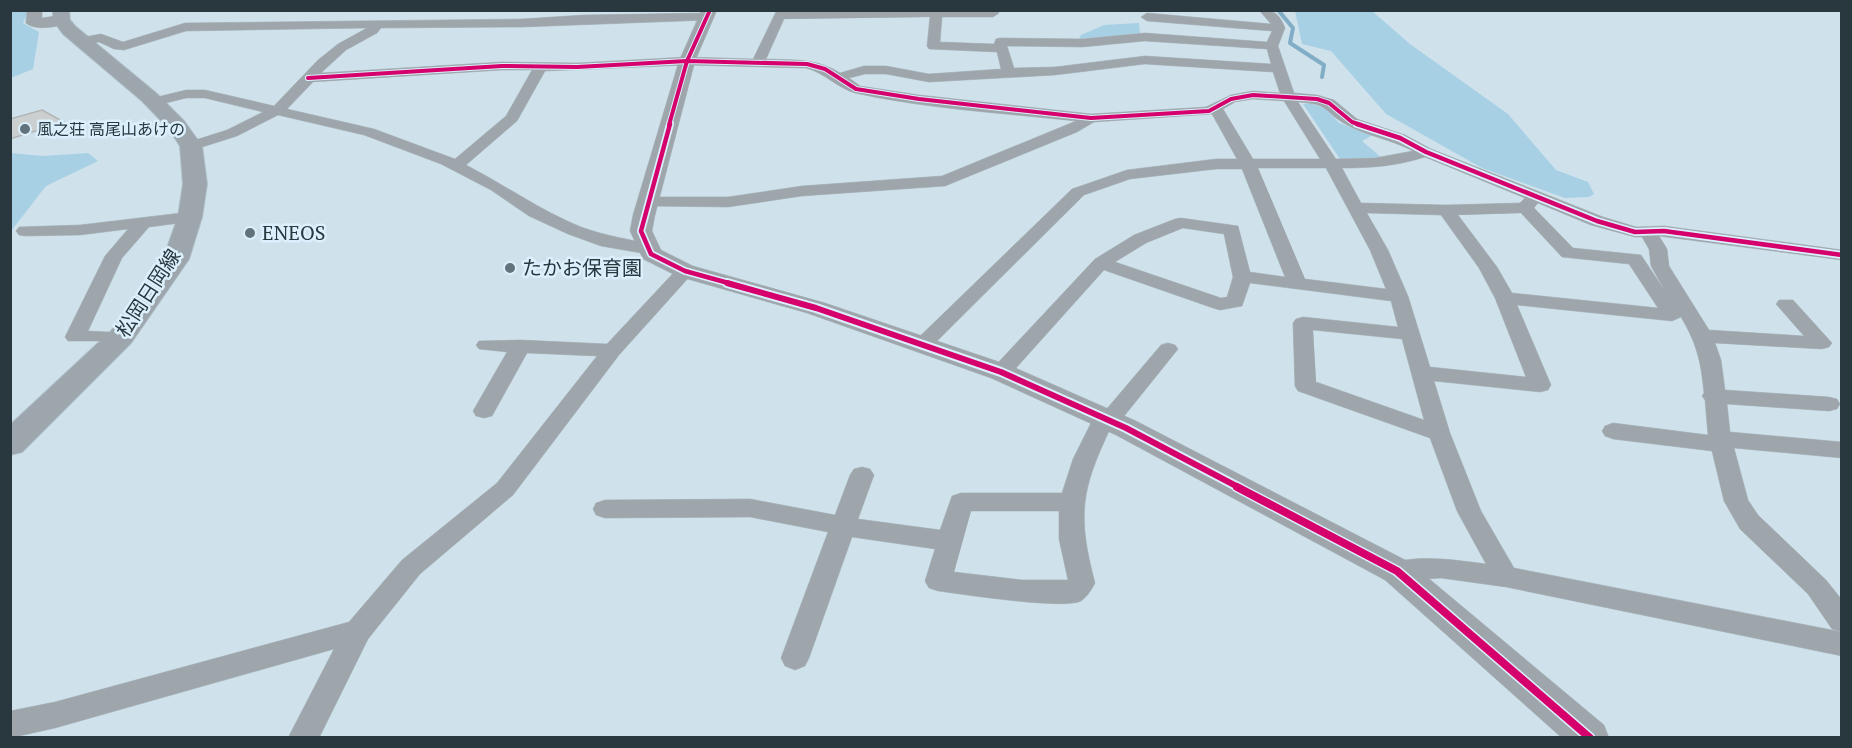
<svg xmlns="http://www.w3.org/2000/svg" width="1852" height="748" viewBox="0 0 1852 748" font-family="'PT Serif','Noto Sans JP',serif">
<style>
.green{fill:#a8d0e5}
.lines{fill:none;stroke-linecap:round;stroke-linejoin:round}
.stream{stroke:#81aec6;stroke-width:4}
.building{fill:#cccfcf;stroke:#b2b5b6;stroke-width:1.5}
.minor-casing{stroke:#b0bfc7;stroke-width:1}
.tertiary-casing{stroke:#b0bfc7;stroke-width:1}
.secondary-casing{stroke:#b0bfc7;stroke-width:2}
.minor{fill:#9ea6ab;fill-rule:evenodd}
.tertiary{fill:#9ea6ab;fill-rule:evenodd}
.secondary{fill:#9ca6ac;fill-rule:evenodd}
.cycleway-far3-casing{stroke:#dbf0fc;stroke-width:6}
.cycleway-far2-casing{stroke:#dbf0fc;stroke-width:8}
.cycleway-far1-casing{stroke:#dbf0fc;stroke-width:10}
.cycleway-casing{stroke:#dbf0fc;stroke-width:11}
.cycleway-far3{stroke:#d6006c;stroke-width:4}
.cycleway-far2{stroke:#d6006c;stroke-width:4.5}
.cycleway-far1{stroke:#d6006c;stroke-width:6}
.cycleway{stroke:#d6006c;stroke-width:8}
.poi-dot{fill:#63737b;stroke:#dbf0fc;stroke-width:2}
.labels{text-anchor:middle;stroke-width:5;stroke-linejoin:round;paint-order:stroke}
.far-poi-label{font-size:16px;fill:#29373e;stroke:#dbf0fc;text-anchor:start}
.poi-label{font-size:20px;fill:#29373e;stroke:#dbf0fc;text-anchor:start}
.street-label{font-size:20px;fill:#29373e;stroke:#dbf0fc}
</style>
<rect width="100%" height="100%" fill="#cfe2ec"/>
<!-- green -->
<g class="green">
<polygon points="11,11 28,11 23,23 39,32 33,69 11,78"/>
<polygon points="1295,11 1372,11 1410,44 1508,114 1556,170 1588,182 1594,194 1589,197 1565,198 1482,168 1386,114 1331,51 1302,44"/>
<polygon points="1139,23 1140,34 1078,40 1081,35 1104,25"/>
<polygon points="1309,103 1327,109 1339,123 1373,135 1362,141 1382,158 1340,159 1303,104"/>
<polygon points="11,153 43,156 88,153 98,161 46,186 11,231"/>
</g>
<g class="lines">
<!-- stream -->
<polyline class="stream" points="1278,10 1293,28 1290,43 1324,65 1322,77"/>
</g>
<!-- building -->
<polygon class="building" points="42,110 64,122 10,139 10,119"/>
<g class="lines">
<!-- minor casing -->
<g class="minor-casing">
<g id="minor">
<path d="M777,10H789L788,12L997,10L999,13L993,17H942L940,42L994,44L996,39L1000,38L1082,39L1145,33L1267,42L1272,31L1147,21L1141,17L1147,13L1271,24L1259,10C1274,10 1279,13 1285,28L1278,46L1294,93L1317,95L1334,100L1357,119L1405,135L1431,149L1603,217L1636,227L1664,226L1842,250V260L1659,236L1667,249L1669,266L1709,330L1804,336L1776,304L1779,300H1793L1832,343L1829,347L1822,349L1715,343L1721,360L1725,390L1829,397L1837,399L1840,404L1837,409L1829,411L1727,404L1730,432L1842,442V458L1734,448L1748,500L1758,515L1826,580L1842,600V632L1832,629L1808,594L1740,529L1724,501L1712,451L1613,439L1605,436L1602,431L1605,426L1613,423L1708,435L1705,400L1702,396L1704,393C1701,362 1697,344 1681,317L1672,321L1517,305L1551,385L1548,390L1540,392L1434,381L1450,433L1481,511L1514,568L1842,632V656L1506,587L1441,578L1397,581L1388,578L1384,571L1388,564C1419,554 1454,560 1486,564L1457,511L1430,438L1298,391L1295,386L1293,323L1296,319L1303,317L1398,327L1391,301L1250,283L1242,306L1220,310L1213,308L1104,270L1008,377L1001,379L994,377L991,372L994,367L1095,259L1134,235L1175,219L1181,218L1238,226L1250,272L1285,277L1242,169H1216L1130,179L1084,195L928,350L921,352L914,350L911,346L914,342L1072,189L1127,170L1216,159H1237L1212,114L1094,122L1077,132L945,186L802,196L728,207L648,206L640,201L642,197H728L802,186L942,176L1076,121C1003,113 927,109 855,93C839,89 825,73 806,68L687,65L545,71L517,121L466,165C505,185 541,211 581,227C605,236 629,239 653,245L656,249L653,253L647,254L601,246L568,234L529,216L491,190L441,164L364,135L278,115L237,136L196,149H186L183,146L186,143L227,130L263,112L205,98H186L154,106L147,102L149,99L186,90H205L274,106L318,60L338,44L367,28L186,31L124,50L114,49L99,42L83,45L77,41L79,38L101,34L123,42L185,23L522,19L584,15L705,13L711,17L709,20L522,27L381,28L377,33L346,50L321,73L502,62L577,63L687,57L753,59ZM930,17L927,46L929,49L997,52L1001,69L929,74L886,66H864L840,73C817,58 792,60 766,59L784,19ZM1145,41L1267,49L1271,64L1145,56L1055,67L1014,68L1007,46L1082,47ZM1145,64L1273,72L1280,93L1253,91L1231,95L1206,107L1091,114L919,95L860,86L849,78L865,74H886L929,82L1055,75ZM502,70H532L506,116L455,159L374,129L287,109L313,82ZM1253,99L1284,101L1320,159H1253L1223,109L1235,102ZM1298,102C1332,104 1323,112 1347,125C1368,136 1392,140 1413,151L1375,158L1336,159ZM1425,157L1525,198L1520,203L1446,205L1361,203L1342,168C1371,168 1397,166 1425,157ZM1258,168H1326L1370,250L1386,289L1305,279ZM1538,203L1591,225L1635,237H1642L1649,249L1651,266L1665,291L1641,255L1573,248L1534,208ZM1367,213L1441,215L1479,268L1495,298L1526,377L1430,367L1408,296L1388,250ZM1521,213L1562,257L1629,264L1658,308L1512,293L1497,267L1458,215ZM1183,228L1224,234L1233,277L1227,297L1221,298L1115,262L1146,243ZM1313,330L1402,339L1424,420L1316,382Z"/>
<polygon points="190,212 196,213 198,217 196,221 149,227 122,258 88,331 128,333 131,337 128,341 68,341 65,337 105,256 128,229 80,235 25,236 19,235 16,231 19,227 80,225"/>
<polygon points="685,265 691,267 694,271 691,275 619,355 513,495 420,574 368,639 319,738 288,738 334,649 55,728 10,738 10,711 55,702 349,622 402,560 497,483 597,356 527,353 492,416 484,418 476,416 473,411 507,352 479,349 476,345 479,341 521,340 607,344 679,267"/>
<path d="M1168,343L1175,345L1178,349L1117,425L1111,427C1081,490 1077,515 1095,583C1092,589 1087,597 1081,601C1064,610 962,594 938,591L929,588L925,581L935,549L852,537L809,658L805,666L795,670L785,666L781,658L828,532L750,517L605,518L596,515L593,509L596,503L605,500L750,499L835,515L850,475L854,469L862,467L870,469L874,475L858,519L940,530L952,496L961,493H1062L1073,459L1096,413L1105,411L1161,345ZM971,511H1059V539L1068,580H1022L954,572Z"/>
</g>
</g>
<!-- tertiary casing -->
<g class="tertiary-casing">
<g id="tertiary">
<path d="M27,10H42V18L62,15L70,20C62,28 34,31 26,23Z"/>
<polygon points="702,10 717,10 695,61 655,215 652,231 661,250 693,266 825,303 1011,366 1136,421 1409,562 1604,725 1609,738 1562,738 1385,580 1116,435 991,378 807,313 677,276 643,259 630,231 633,215 679,61"/>
</g>
</g>
<!-- secondary casing -->
<g class="secondary-casing">
<polygon id="secondary" points="53,10 69,10 70,20 75,26 156,93 184,121 202,146 207,184 202,217 189,259 131,343 22,452 10,455 10,425 111,331 163,259 178,217 183,184 180,146 169,129 142,101 63,34 53,20"/>
</g>
<!-- minor -->
<use href="#minor" class="minor"/>
<!-- tertiary -->
<use href="#tertiary" class="tertiary"/>
<!-- secondary -->
<use href="#secondary" class="secondary"/>
<!-- cycleway-far3 casing -->
<g class="cycleway-far3-casing">
<g id="cycleway-far3">
<polyline points="308,78 502,66 577,67 687,61 807,64 825,69 856,89 919,99 1091,118 1209,111 1231,99 1253,95 1317,99 1329,103 1352,122 1361,125"/>
<polyline points="669,125 687,61 710,10"/>
</g>
</g>
<!-- cycleway-far2 casing -->
<g class="cycleway-far2-casing">
<g id="cycleway-far2">
<polyline points="670,124 641,231 651,254 685,271 732,284"/>
<polyline points="1357,124 1400,138 1426,152 1597,221 1635,232 1664,231 1842,255"/>
</g>
</g>
<!-- cycleway-far1 casing -->
<g class="cycleway-far1-casing">
<polyline id="cycleway-far1" points="727,283 816,308 1001,372 1126,428 1240,488"/>
</g>
<!-- cycleway casing -->
<g class="cycleway-casing">
<polyline id="cycleway" points="1237,487 1397,571 1590,738"/>
</g>
<!-- cycleway-far3 -->
<use href="#cycleway-far3" class="cycleway-far3"/>
<!-- cycleway-far2 -->
<use href="#cycleway-far2" class="cycleway-far2"/>
<!-- cycleway-far1 -->
<use href="#cycleway-far1" class="cycleway-far1"/>
<!-- cycleway -->
<use href="#cycleway" class="cycleway"/>
</g>
<!-- markers -->
<g class="poi-dot">
<circle cx="25" cy="129" r="6"/>
<circle cx="250" cy="233" r="6"/>
<circle cx="510" cy="268" r="6"/>
</g>
<g class="labels">
<!-- far-poi labels -->
<g class="far-poi-label">
<text x="37" y="135">風之荘 高尾山あけの</text>
</g>
<!-- poi labels -->
<g class="poi-label">
<text x="262" y="240">ENEOS</text>
<text x="522" y="275">たかお保育園</text>
</g>
<!-- street labels -->
<g class="street-label">
<text transform="translate(148 293) rotate(-57)" y="7">松岡日岡線</text>
</g>
</g>
<!-- border -->
<rect width="1852" height="748" fill="none" stroke="#29373e" stroke-width="24"/>
</svg>
